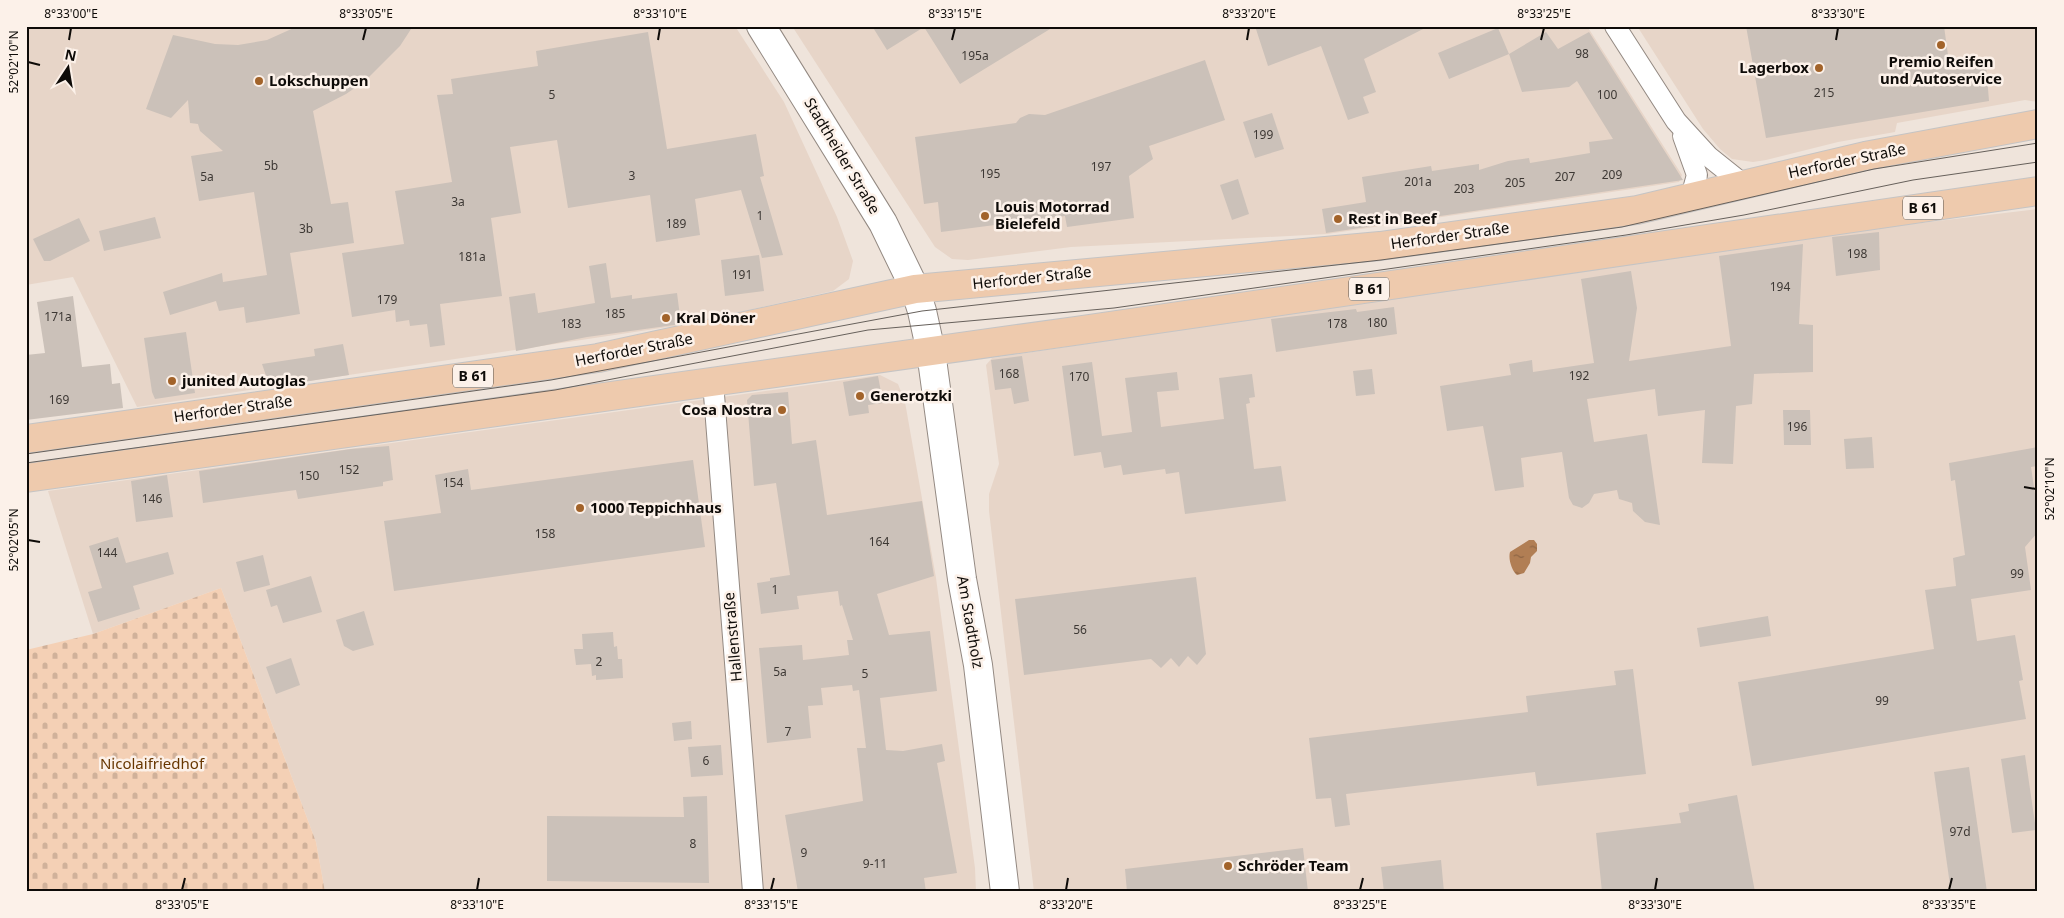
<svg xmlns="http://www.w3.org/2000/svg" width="2064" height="918" viewBox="0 0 2064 918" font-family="'Noto Sans',sans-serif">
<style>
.built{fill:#e7d5c8}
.cemetery{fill:url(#cemetery-stones)}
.water{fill:url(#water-ripples)}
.building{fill:#cbc1b9}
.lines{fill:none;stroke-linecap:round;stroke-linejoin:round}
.street-casing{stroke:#938982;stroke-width:22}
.secondary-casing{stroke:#938982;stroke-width:30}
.primary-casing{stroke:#c5c4c4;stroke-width:30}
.street{stroke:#fff;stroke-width:20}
.secondary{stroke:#fff;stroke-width:28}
.primary{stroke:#eecaad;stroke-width:28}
.tram{stroke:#66605b;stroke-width:1}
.ticks{fill:none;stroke:#0e0b08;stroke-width:2}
.poi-dot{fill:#a2632a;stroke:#fcf1e9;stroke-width:2}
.labels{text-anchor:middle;stroke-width:5;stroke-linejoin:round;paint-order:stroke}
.number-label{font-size:12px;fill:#3d3834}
.shield{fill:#fcf1e9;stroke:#55504c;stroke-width:1}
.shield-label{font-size:14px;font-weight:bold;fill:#0e0b08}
.poi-label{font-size:15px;font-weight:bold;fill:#0e0b08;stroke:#fcf1e9;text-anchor:start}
.street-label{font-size:15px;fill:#0e0b08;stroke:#fcf1e9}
.park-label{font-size:15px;fill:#683700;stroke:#fcf1e9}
.neatline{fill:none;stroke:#0e0b08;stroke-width:2}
.ticks-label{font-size:12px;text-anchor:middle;fill:#0e0b08}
</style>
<defs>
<pattern id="cemetery-stones" width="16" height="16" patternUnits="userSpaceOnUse" patternTransform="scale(1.25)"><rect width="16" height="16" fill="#f4d0b5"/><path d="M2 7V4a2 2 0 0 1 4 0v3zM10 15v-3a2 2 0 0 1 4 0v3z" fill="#d0b19a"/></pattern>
<pattern id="water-ripples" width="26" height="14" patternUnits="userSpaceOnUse" patternTransform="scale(1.25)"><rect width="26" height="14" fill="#b17e54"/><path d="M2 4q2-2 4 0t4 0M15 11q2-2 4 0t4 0" fill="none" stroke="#8e6544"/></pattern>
</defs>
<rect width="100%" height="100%" fill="#efe4db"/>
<!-- built -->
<g class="built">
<polygon points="26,26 735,26 784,102 837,217 853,261 849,279 833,291 681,325 137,407 73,277 26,285"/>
<polygon points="792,26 1587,26 1682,175 1679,182 1327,234 1071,247 968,260 952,259 935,247"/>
<polygon points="1637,26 2038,26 2038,102 2025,100 1897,123 1895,132 1838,142 1766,160 1753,162 1732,159 1720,149 1703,129"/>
<polygon points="2038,209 2038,892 1034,892 989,511 989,494 999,464 986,365 992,358 1812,236"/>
<polygon points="880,375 898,384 905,402 936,578 975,868 976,892 325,892 316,842 221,588 93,634 48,491"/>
</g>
<!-- cemetery -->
<polygon class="cemetery" points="221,588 316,842 325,892 26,892 26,650 93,634"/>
<!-- water -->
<path class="water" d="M1529,540H1534L1537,544V551L1531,557L1530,563L1524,573L1517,575C1512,571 1508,559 1510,552Z"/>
<!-- building -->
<g class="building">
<polygon points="298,26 413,26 400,46 365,81 346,94 313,111 331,204 348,202 354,243 290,253 300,314 246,323 244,307 219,311 216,301 170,315 163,292 222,273 223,282 267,275 254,192 199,201 191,156 223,151 200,131 198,124 190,123 188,100 171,118 146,109 173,35 215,44 238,45 267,40"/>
<polygon points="872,26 1055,26 960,84 924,27 887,50"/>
<polygon points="1255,26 1429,26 1364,59 1376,92 1363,97 1369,113 1348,120 1321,46 1268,66"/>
<polygon points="1746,26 1944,26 1950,70 1986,64 1989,101 1766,138"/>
<polygon points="1498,28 1509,54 1449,79 1438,53"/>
<polygon points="648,32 667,149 756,134 764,176 760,177 783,255 762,258 741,190 695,199 700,235 656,242 650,195 568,208 557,140 510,147 521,213 491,218 502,296 440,304 445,345 430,347 427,324 410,326 409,320 396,322 395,310 352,317 342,253 404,244 395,191 452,182 437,95 453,94 451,79 538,66 536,51"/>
<polygon points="1546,32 1558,49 1589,32 1683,180 1326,233 1322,209 1366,202 1362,177 1431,166 1432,171 1479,164 1479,170 1508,161 1529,158 1530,163 1590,153 1589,142 1613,139 1577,81 1569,87 1522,92 1509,54"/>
<polygon points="1205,60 1225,120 1149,146 1153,159 1129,176 1134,218 1067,227 1065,216 941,232 938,202 924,204 915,137 1016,123 1020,118 1029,114 1045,115"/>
<polygon points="1272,113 1284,149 1255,158 1243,122"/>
<polygon points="1238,179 1249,214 1232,220 1220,185"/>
<polygon points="155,217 161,238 104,251 99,231"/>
<polygon points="79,218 90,241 50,261 44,261 33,239"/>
<polygon points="1879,232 1880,270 1836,276 1832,237"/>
<polygon points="1803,244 1799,324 1813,325 1813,372 1754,374 1752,404 1736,406 1733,464 1702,463 1705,410 1658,416 1655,389 1587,399 1594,442 1647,434 1660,525 1645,522 1633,511 1632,503 1619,499 1617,490 1594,494 1589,503 1582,508 1573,505 1569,498 1562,452 1521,458 1524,487 1495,491 1483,426 1447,431 1440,386 1511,375 1509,364 1532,360 1533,372 1594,363 1581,279 1631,271 1637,308 1629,361 1731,346 1719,256"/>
<polygon points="759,255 764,291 725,296 721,260"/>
<polygon points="606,263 611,298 632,295 632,299 677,293 681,324 587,337 516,351 509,297 535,293 538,313 595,303 589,266"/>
<polygon points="73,296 82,367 110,364 112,384 120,383 123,408 26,420 26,355 45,353 37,302"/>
<polygon points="1394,307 1397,334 1276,352 1271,319 1356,309 1357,312"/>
<polygon points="186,332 195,393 155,399 152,392 144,338"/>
<polygon points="343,344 349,375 270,387 262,364 315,356 314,349"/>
<polygon points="1022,356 1029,401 1014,404 1011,388 995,390 991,360"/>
<polygon points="1092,362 1102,436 1132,432 1125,378 1177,372 1179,390 1157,392 1161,427 1224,419 1219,378 1252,374 1255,397 1249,398 1250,403 1246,404 1254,469 1281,466 1286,501 1185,514 1179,472 1166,474 1165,469 1123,475 1121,465 1104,468 1101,452 1074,456 1062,366"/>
<polygon points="1372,369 1375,394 1356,396 1353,371"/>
<polygon points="878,376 883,403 868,405 869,413 849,416 843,382"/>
<polygon points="788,392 792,444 816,440 827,515 922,501 934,576 877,594 889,635 930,631 937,691 880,698 886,750 903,751 942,744 945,761 937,763 957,873 924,878 926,892 798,892 785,815 863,801 857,748 866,748 859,690 853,691 852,685 821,688 823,705 808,706 811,738 767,743 759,648 802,645 803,660 849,655 847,640 853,640 842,605 840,606 838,591 797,596 799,609 761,614 757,583 770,581 770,578 790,575 776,483 754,486 747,400 752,395"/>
<polygon points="1783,410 1810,410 1811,445 1784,445"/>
<polygon points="1872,437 1874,468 1846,469 1844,439"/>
<polygon points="389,446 393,480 383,482 383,486 298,499 296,490 203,503 199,471 351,449"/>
<polygon points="2038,447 2038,466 2031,467 2038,514 2038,532 2025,547 2031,590 1971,599 1977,641 2015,635 2023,680 2019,681 2026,719 1752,766 1738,682 1934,649 1925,590 1956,586 1953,558 1965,555 1955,480 1951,481 1949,463"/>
<polygon points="693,460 705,547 394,591 384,521 441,513 435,475 468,469 471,490"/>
<polygon points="167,475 173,517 136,522 131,481"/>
<polygon points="118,537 126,563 168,552 174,574 133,586 140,609 98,622 88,592 102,588 89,546"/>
<polygon points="263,555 270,585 244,592 236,562"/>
<polygon points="311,576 322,612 283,623 277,605 271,607 266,590"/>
<polygon points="1196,577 1206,654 1197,665 1188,656 1179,667 1171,658 1161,668 1151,659 1024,675 1015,599"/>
<polygon points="364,611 374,645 353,651 344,646 336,620"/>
<polygon points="1768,616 1771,636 1700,647 1697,628"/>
<polygon points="613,632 614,647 617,646 618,659 622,659 623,678 596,680 596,675 592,676 591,664 576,665 574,649 583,649 582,634"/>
<polygon points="291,658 300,685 276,694 266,667"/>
<polygon points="1633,669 1646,774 1537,786 1535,772 1346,794 1350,825 1335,827 1331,798 1316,799 1309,738 1528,712 1526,696 1616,685 1614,671"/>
<polygon points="691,721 692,739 674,741 672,723"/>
<polygon points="721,745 723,775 691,777 688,747"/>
<polygon points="2025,755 2036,830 2012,833 2001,759"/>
<polygon points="1969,767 1987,892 1951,892 1934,772"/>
<polygon points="1737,795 1755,892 1602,892 1596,833 1681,823 1679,813 1689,811 1688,804"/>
<polygon points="707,796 709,883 547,881 547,816 684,817 683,797"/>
<polygon points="1303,848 1308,892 1127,892 1125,869"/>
<polygon points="1441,860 1444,892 1384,892 1381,867"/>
</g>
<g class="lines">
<!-- street casing -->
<g class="street-casing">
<g id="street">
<polyline points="1615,26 1676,121 1708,156 1743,184"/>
<polyline points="1683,136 1697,175 1691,197"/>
<polyline points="713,382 753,892"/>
</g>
</g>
<!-- secondary casing -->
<g class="secondary-casing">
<polyline id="secondary" points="761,26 883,223 915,289 922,311 931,352 962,579 978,665 1005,892"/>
</g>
<!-- primary casing -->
<g class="primary-casing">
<g id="primary">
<polyline points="26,439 598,358 915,289 1380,246 1637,210 1865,156 2038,124"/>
<polyline points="26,478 1075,331 2038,191"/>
</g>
</g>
<!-- street -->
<use href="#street" class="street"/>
<!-- secondary -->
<use href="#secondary" class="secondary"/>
<!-- primary -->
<use href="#primary" class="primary"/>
<!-- tram -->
<g class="tram">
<polyline points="26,454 551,380 922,311 1381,260 1622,227 1874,169 2038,143"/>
<polyline points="26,463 555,390 868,330 1114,308 1626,235 1744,215 1913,180 2038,162"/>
</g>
</g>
<!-- ticks -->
<path class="ticks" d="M69,40L71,28M363,40L366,28M658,40L660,28M952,40L955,28M1247,40L1249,28M1541,40L1544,28M1836,40L1838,28M28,62L40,65M2024,487L2036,489M28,540L40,542M182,890L185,878M477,890L479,878M771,890L774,878M1066,890L1068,878M1360,890L1363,878M1655,890L1657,878M1949,890L1952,878"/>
<!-- markers -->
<g class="poi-dot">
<circle cx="1941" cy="45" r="5"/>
<circle cx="1819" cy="68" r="5"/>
<circle cx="259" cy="81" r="5"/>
<circle cx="985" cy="216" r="5"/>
<circle cx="1338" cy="219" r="5"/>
<circle cx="666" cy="318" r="5"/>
<circle cx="172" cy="381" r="5"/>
<circle cx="860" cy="396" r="5"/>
<circle cx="782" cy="410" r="5"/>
<circle cx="580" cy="508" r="5"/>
<circle cx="1228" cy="866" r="5"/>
</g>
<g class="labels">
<!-- number labels -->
<g class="number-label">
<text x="1582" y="58">98</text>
<text x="975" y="60">195a</text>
<text x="1824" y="97">215</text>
<text x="552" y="99">5</text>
<text x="1607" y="99">100</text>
<text x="1263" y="139">199</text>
<text x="271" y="170">5b</text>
<text x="1101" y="171">197</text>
<text x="990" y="178">195</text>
<text x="1612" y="179">209</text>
<text x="632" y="180">3</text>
<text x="207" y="181">5a</text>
<text x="1565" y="181">207</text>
<text x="1418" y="186">201a</text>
<text x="1515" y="187">205</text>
<text x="1464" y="193">203</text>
<text x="458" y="206">3a</text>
<text x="760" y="220">1</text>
<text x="676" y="228">189</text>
<text x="306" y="233">3b</text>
<text x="1857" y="258">198</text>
<text x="472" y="261">181a</text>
<text x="742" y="279">191</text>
<text x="1780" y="291">194</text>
<text x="387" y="304">179</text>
<text x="615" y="318">185</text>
<text x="58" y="321">171a</text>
<text x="1377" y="327">180</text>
<text x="571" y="328">183</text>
<text x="1337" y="328">178</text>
<text x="1009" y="378">168</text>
<text x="1579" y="380">192</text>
<text x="1079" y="381">170</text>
<text x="59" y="404">169</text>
<text x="1797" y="431">196</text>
<text x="349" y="474">152</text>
<text x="309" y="480">150</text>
<text x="453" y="487">154</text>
<text x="152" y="503">146</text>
<text x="545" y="538">158</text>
<text x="879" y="546">164</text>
<text x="107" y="557">144</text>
<text x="2017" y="578">99</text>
<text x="775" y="594">1</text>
<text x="1080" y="634">56</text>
<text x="599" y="666">2</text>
<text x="780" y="676">5a</text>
<text x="865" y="678">5</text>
<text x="1882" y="705">99</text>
<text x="788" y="736">7</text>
<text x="706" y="765">6</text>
<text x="1960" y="836">97d</text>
<text x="693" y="848">8</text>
<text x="804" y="857">9</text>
<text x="875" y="868">9-11</text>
</g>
<!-- shield labels -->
<g class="shield">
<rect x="1903" y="196.5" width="40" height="23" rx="4"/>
<rect x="1349" y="277.5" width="40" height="23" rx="4"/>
<rect x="453" y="364.5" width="40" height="23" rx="4"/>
</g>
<g class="shield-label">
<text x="1923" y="213">B 61</text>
<text x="1369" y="294">B 61</text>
<text x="473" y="381">B 61</text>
</g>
<!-- poi labels -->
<g class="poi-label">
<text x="1941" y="67" text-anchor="middle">Premio Reifen<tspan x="1941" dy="17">und Autoservice</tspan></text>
<text x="1809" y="73" text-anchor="end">Lagerbox</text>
<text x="269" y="86">Lokschuppen</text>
<text x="995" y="212">Louis Motorrad<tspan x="995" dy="17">Bielefeld</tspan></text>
<text x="1348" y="224">Rest in Beef</text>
<text x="676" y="323">Kral Döner</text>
<text x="182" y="386">junited Autoglas</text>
<text x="870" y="401">Generotzki</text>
<text x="772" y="415" text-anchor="end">Cosa Nostra</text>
<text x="590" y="513">1000 Teppichhaus</text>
<text x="1238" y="871">Schröder Team</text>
</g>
<!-- street labels -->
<g class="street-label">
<text transform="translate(842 156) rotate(59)" y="5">Stadtheider Straße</text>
<text transform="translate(1847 161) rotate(-12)" y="5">Herforder Straße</text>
<text transform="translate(1450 236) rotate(-8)" y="5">Herforder Straße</text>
<text transform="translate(1032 278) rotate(-6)" y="5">Herforder Straße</text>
<text transform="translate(634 350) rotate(-11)" y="5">Herforder Straße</text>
<text transform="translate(233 409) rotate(-8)" y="5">Herforder Straße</text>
<text transform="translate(970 622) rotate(80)" y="5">Am Stadtholz</text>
<text transform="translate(733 637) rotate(-95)" y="5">Hallenstraße</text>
</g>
<!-- park labels -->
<g class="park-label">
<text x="152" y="769">Nicolaifriedhof</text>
</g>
</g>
<!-- border -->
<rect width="2064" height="918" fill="none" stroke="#fcf1e9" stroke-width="55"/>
<!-- north arrow -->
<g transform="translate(68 68) rotate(12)" stroke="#fcf1e9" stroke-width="4" paint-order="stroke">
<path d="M0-4L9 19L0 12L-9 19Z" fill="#0e0b08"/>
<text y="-8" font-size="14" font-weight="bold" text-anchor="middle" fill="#0e0b08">N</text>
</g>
<rect x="28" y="28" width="2008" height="862" class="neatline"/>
<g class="ticks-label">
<text x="71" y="18">8°33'00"E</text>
<text x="366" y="18">8°33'05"E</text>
<text x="660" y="18">8°33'10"E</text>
<text x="955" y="18">8°33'15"E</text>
<text x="1249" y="18">8°33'20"E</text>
<text x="1544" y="18">8°33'25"E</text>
<text x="1838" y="18">8°33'30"E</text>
<text transform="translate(14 62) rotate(-90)" y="4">52°02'10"N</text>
<text transform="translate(2050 489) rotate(-90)" y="4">52°02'10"N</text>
<text transform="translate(14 540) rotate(-90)" y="4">52°02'05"N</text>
<text x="182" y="909">8°33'05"E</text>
<text x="477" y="909">8°33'10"E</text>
<text x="771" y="909">8°33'15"E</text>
<text x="1066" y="909">8°33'20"E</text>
<text x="1360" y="909">8°33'25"E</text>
<text x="1655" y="909">8°33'30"E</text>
<text x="1949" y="909">8°33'35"E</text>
</g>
</svg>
